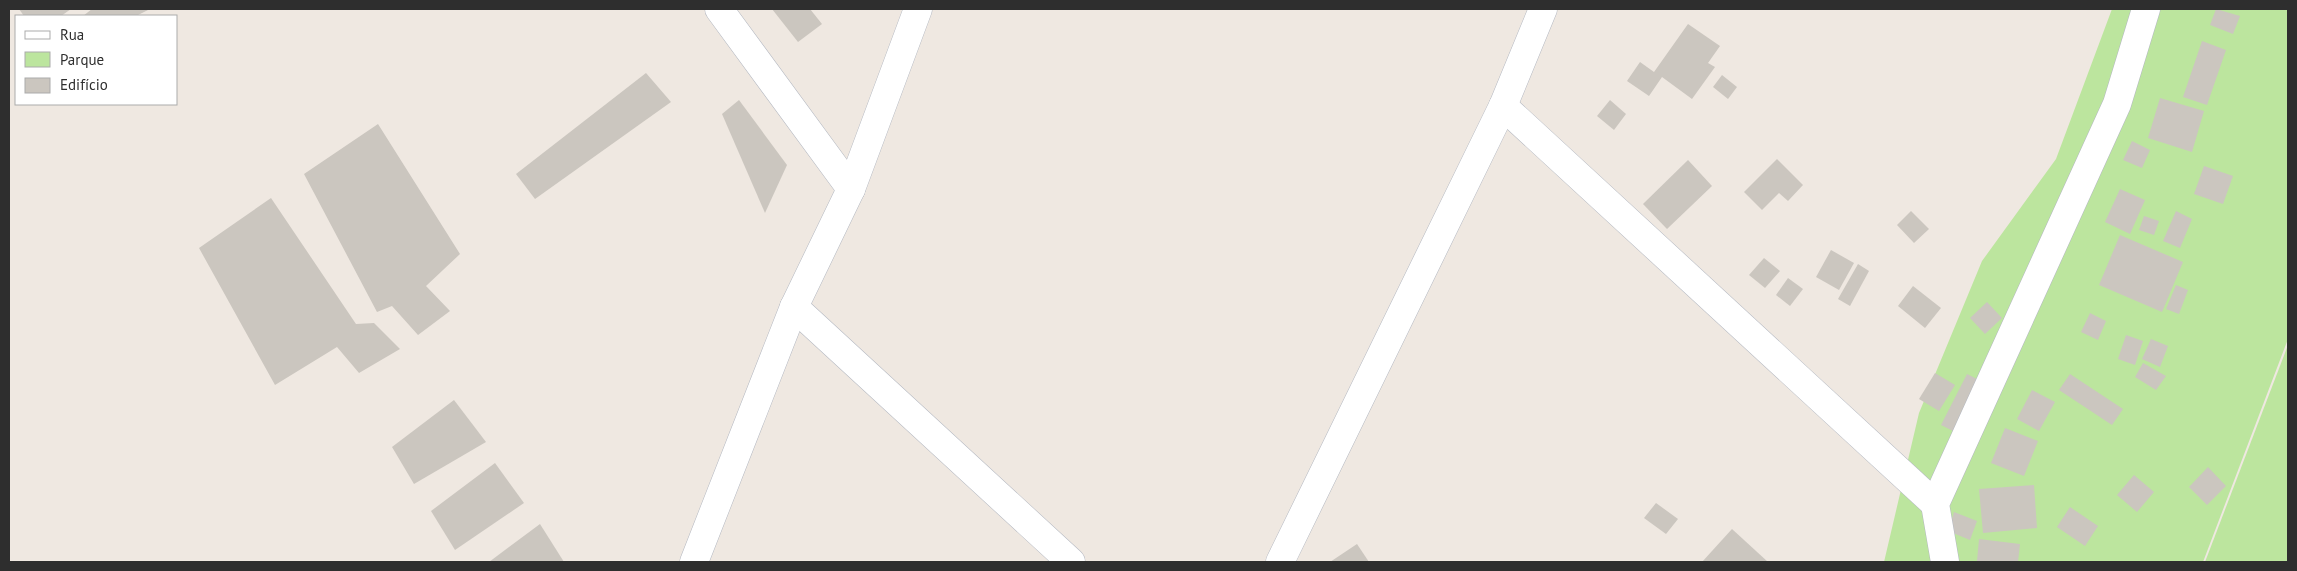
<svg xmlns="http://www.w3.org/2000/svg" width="2297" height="571" viewBox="0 0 2297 571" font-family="'PT Sans',sans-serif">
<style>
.green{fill:#bce59e}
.building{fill:#cbc6bf}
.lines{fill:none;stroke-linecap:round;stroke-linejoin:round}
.street-casing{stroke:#b4b8c1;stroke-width:29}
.street{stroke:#fff;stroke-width:28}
</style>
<rect width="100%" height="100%" fill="#efe8e1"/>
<!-- green -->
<g class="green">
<polygon points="2112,9 2288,9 2288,339 2203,562 1884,562 1919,413 1982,261 2056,159"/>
<polygon points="2288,345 2288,562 2205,562"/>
</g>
<!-- building -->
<g class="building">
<polygon points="19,9 71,9 61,16 24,16"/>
<polygon points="92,9 147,9 148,10 136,16 83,16"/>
<polygon points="772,9 810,9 822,24 798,42"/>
<polygon points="2216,9 2240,16 2233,34 2210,25"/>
<polygon points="1688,24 1720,46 1708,63 1715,67 1692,99 1662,77 1649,96 1627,81 1640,62 1654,72"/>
<polygon points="2202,41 2226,50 2207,105 2183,97"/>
<polygon points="646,73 671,102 535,199 516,174"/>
<polygon points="1722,75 1737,87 1728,99 1713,87"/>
<polygon points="2160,98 2204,111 2192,152 2148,138"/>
<polygon points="739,100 787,165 765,213 722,114"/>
<polygon points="1610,100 1626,114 1614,130 1597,116"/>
<polygon points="378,124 460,254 426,286 450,311 418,335 392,306 377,312 304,174"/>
<polygon points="2132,141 2150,150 2142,168 2123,160"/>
<polygon points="1777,159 1803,185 1788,201 1779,193 1762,210 1744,192"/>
<polygon points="1688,160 1712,186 1667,229 1643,204"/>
<polygon points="2204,166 2233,176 2223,204 2194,194"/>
<polygon points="2120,189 2145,200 2130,234 2105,222"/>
<polygon points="271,198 356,324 374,323 400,349 359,373 337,347 275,385 199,248"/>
<polygon points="1911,211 1929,229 1914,243 1897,225"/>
<polygon points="2176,211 2192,219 2180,248 2163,241"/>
<polygon points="2144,216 2159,221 2154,235 2139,230"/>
<polygon points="2120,235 2183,262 2162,312 2099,285"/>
<polygon points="1831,250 1854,263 1839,290 1816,277"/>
<polygon points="1764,258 1780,271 1765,288 1749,275"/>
<polygon points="1858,264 1869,271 1850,306 1838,299"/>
<polygon points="1788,278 1803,289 1790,306 1776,295"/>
<polygon points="2176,285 2188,290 2179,314 2166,309"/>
<polygon points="1913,286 1941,308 1925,328 1898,306"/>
<polygon points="1987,302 2002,318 1985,334 1970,318"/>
<polygon points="2090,313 2106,321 2098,340 2081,332"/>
<polygon points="2126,335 2143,341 2135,365 2118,359"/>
<polygon points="2151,339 2168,346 2160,367 2142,359"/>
<polygon points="2143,363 2166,376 2156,390 2135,377"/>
<polygon points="1935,373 1955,385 1939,411 1919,399"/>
<polygon points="1967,374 1981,381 1955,432 1941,425"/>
<polygon points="2070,374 2123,409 2112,425 2059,390"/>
<polygon points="2032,390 2055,402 2039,431 2017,419"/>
<polygon points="454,400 486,442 414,484 392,447"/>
<polygon points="2005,428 2038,441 2024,476 1991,463"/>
<polygon points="495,463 524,503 455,550 431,511"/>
<polygon points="2208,467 2226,486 2207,505 2189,487"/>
<polygon points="2134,475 2154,492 2137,512 2117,495"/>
<polygon points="2034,485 2037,528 1983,533 1979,489"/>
<polygon points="1656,503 1678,519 1666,534 1644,518"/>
<polygon points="2070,507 2098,526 2085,546 2057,527"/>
<polygon points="1954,512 1977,521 1970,540 1948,531"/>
<polygon points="540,524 564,562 489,562"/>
<polygon points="1732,529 1768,562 1702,562"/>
<polygon points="1979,539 2020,544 2018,562 1977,561"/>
<polygon points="1357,544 1369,562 1330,562"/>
</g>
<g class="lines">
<!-- street casing -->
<g class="street-casing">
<g id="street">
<polyline points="719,9 851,189"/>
<polyline points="1503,106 1935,504"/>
<polyline points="794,307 1071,562"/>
<polyline points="694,562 794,307 851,189 918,9"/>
<polyline points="1280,562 1503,106 1543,9"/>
<polyline points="1945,562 1935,504 2117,104 2146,9"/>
</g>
</g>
<!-- street -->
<use href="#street" class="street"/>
</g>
<!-- border -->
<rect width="2297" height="571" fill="none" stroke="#2e2e2e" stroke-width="20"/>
<!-- legend -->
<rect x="15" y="15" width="162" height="90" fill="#ffffff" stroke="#ababab"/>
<rect x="25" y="31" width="25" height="8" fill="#ffffff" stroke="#ababab"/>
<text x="60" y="40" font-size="15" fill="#2e2e2e">Rua</text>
<rect x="25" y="52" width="25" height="15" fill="#bce59e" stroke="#ababab"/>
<text x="60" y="65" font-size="15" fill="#2e2e2e">Parque</text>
<rect x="25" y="78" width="25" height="15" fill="#cbc6bf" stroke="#ababab"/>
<text x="60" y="90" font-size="15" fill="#2e2e2e">Edifício</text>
</svg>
